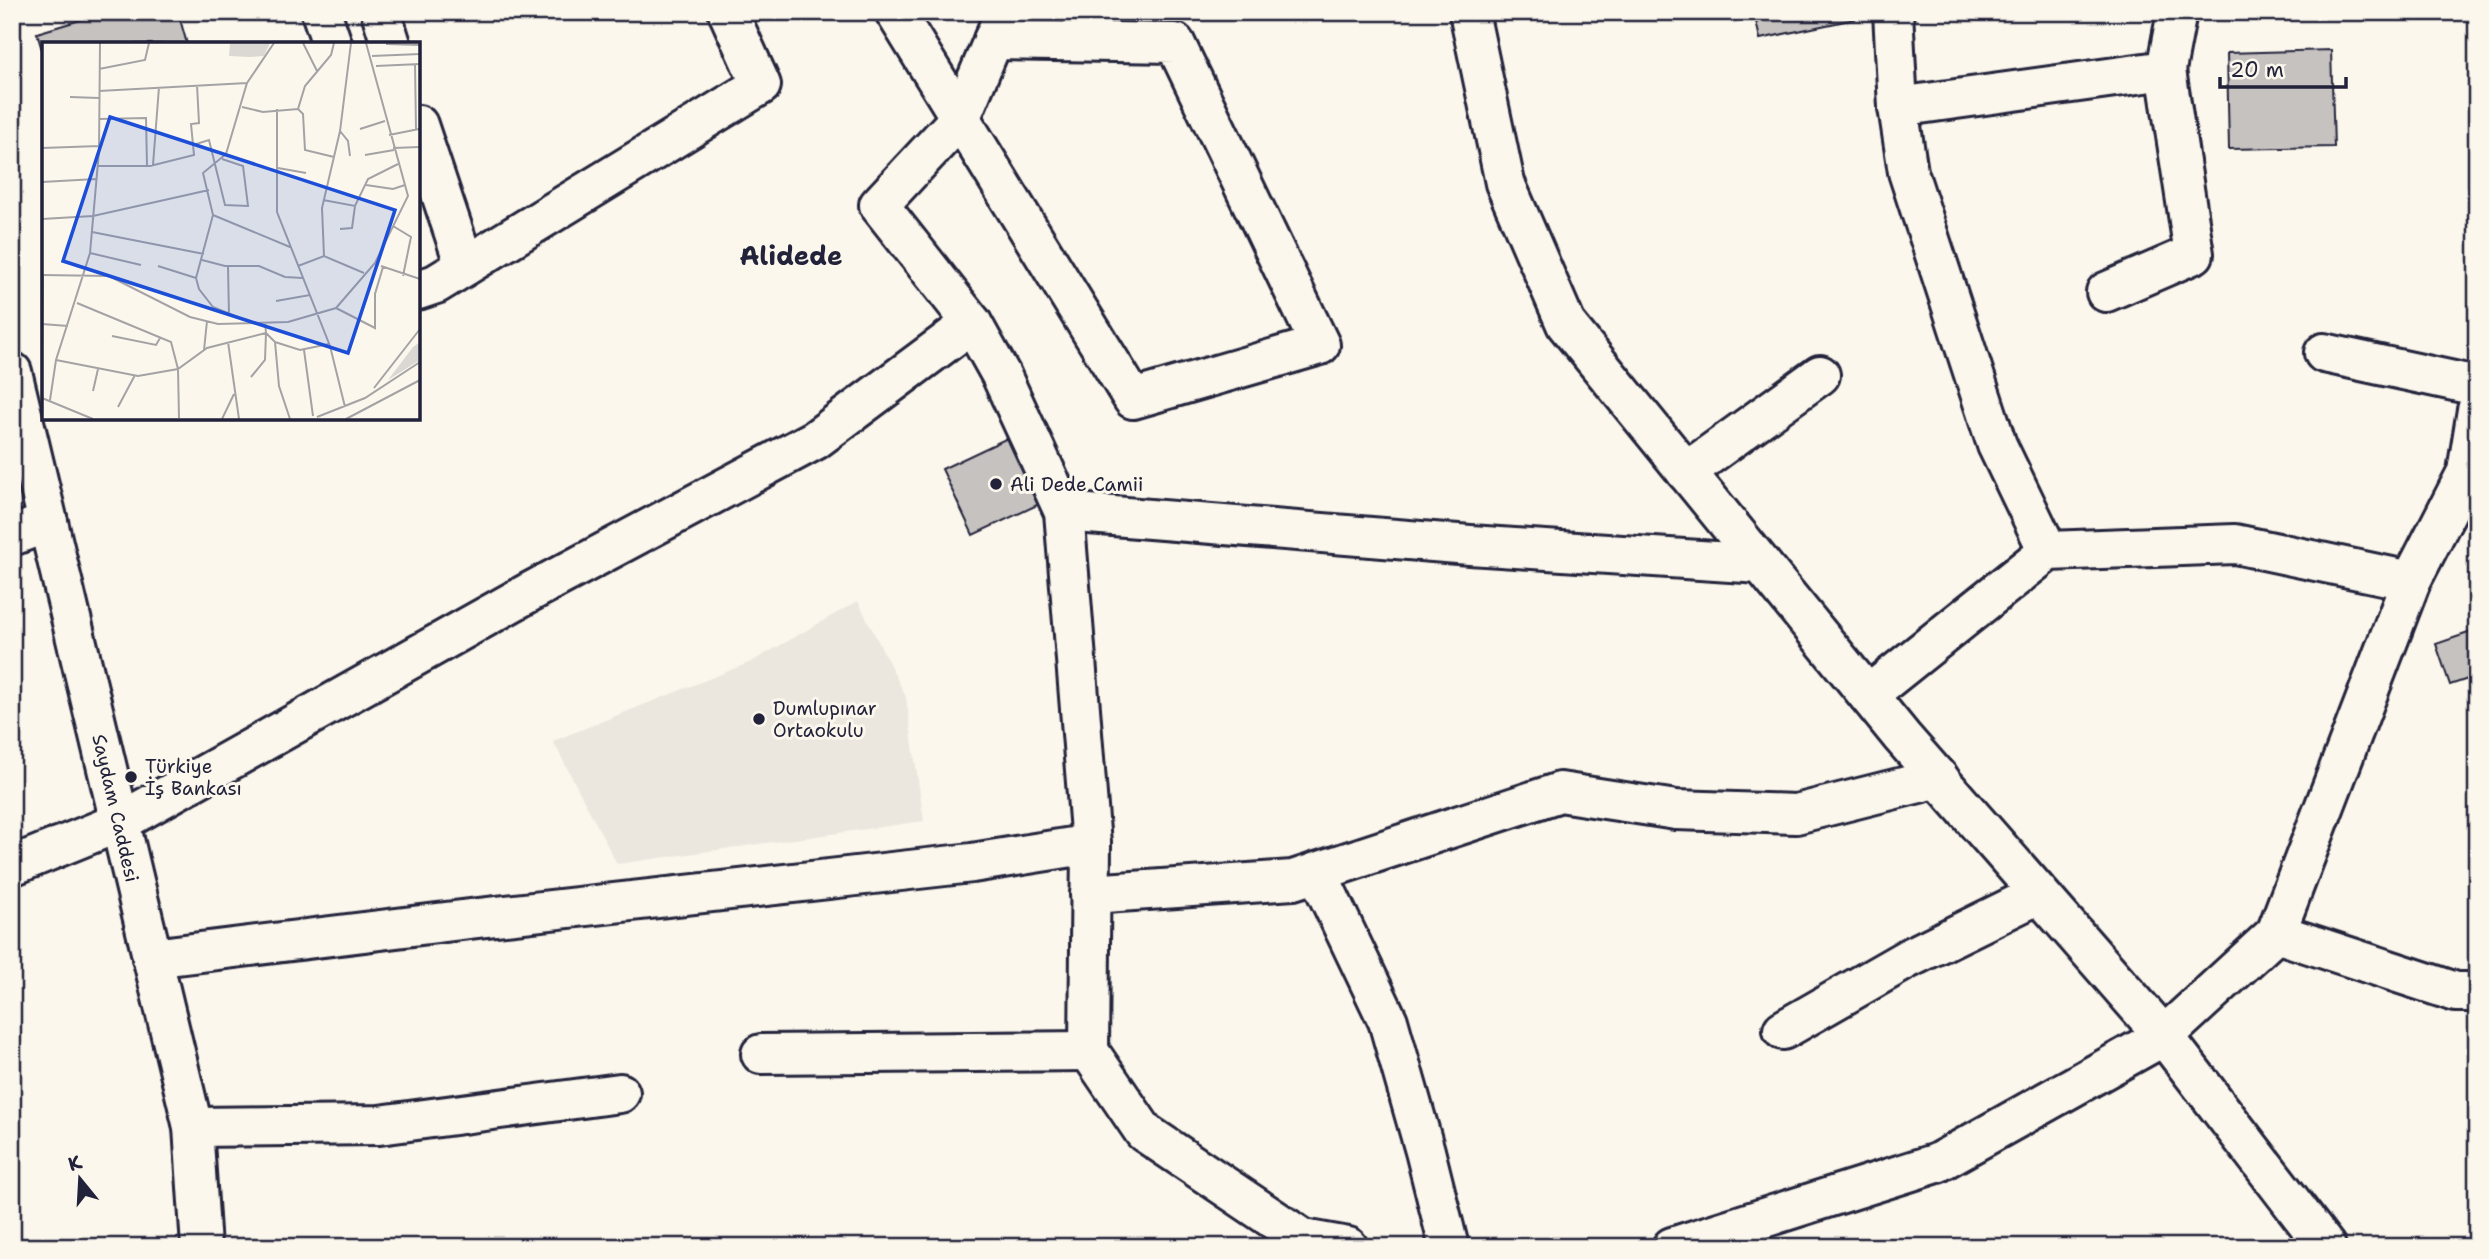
<svg xmlns="http://www.w3.org/2000/svg" width="2489" height="1259" viewBox="0 0 2489 1259" font-family="'Shantell Sans',sans-serif">
<style>
.built{fill:#ebe7df}
.building{fill:#c6c2c0;stroke:#22223b;stroke-width:2}
.lines{fill:none;stroke-linecap:round;stroke-linejoin:round}
.minor-casing{stroke:#22223b;stroke-width:44}
.secondary-casing{stroke:#22223b;stroke-width:44}
.minor{stroke:#fbf7ec;stroke-width:38}
.secondary{stroke:#fbf7ec;stroke-width:38}
.poi-dot{fill:#22223b;stroke:#fbf7ec;stroke-width:2.5}
.labels{text-anchor:middle;stroke-width:6;stroke-linejoin:round;paint-order:stroke}
.poi-label{font-size:19px;fill:#22223b;stroke:#fbf7ec;text-anchor:start}
.street-label{font-size:19px;fill:#22223b;stroke:#fbf7ec}
.district-label{font-size:26px;font-weight:bold;fill:#22223b;stroke:#fbf7ec}
.inset-road{fill:none;stroke:#a4a2a5;stroke-width:2}
.view{fill:#1d4ed8;fill-opacity:0.15;stroke:#1d4ed8;stroke-width:3.5}
.inset-edge{fill:none;stroke:#22223b;stroke-width:3.5}
</style>
<rect width="100%" height="100%" fill="#fbf7ec"/>
<filter id="ink" filterUnits="userSpaceOnUse"><feTurbulence type="fractalNoise" baseFrequency=".0143" numOctaves="2"/><feDisplacementMap in="SourceGraphic" scale="14" xChannelSelector="R" yChannelSelector="G"/><feConvolveMatrix kernelMatrix="1 2 1 2 8 2 1 2 1" color-interpolation-filters="sRGB"/></filter>
<g filter="url(#ink)">
<!-- built -->
<polygon class="built" points="858,601 906,697 924,821 617,864 553,741 751,662"/>
<!-- building -->
<g class="building">
<polygon points="107,12 178,12 187,44 44,44 44,57 37,33"/>
<polygon points="1754,12 1853,12 1855,19 1760,39"/>
<polygon points="2331,50 2334,147 2229,149 2227,53"/>
<polygon points="1018,433 1050,499 973,535 942,469"/>
<polygon points="2477,630 2477,676 2450,685 2436,644"/>
</g>
<g class="lines">
<!-- minor casing -->
<g class="minor-casing">
<g id="minor">
<polyline points="321,12 332,44"/>
<polyline points="381,12 391,44"/>
<polyline points="895,12 1133,399 1320,345 1175,43 993,40"/>
<polyline points="1005,12 961,117 879,205 972,323 1001,375 1064,512 1091,844 1089,1051 1144,1132 1303,1239 1348,1247"/>
<polyline points="1469,12 1505,183 1566,324 1902,737 2164,1036 2326,1247"/>
<polyline points="1893,12 1898,107 1908,172 1997,445 2048,551"/>
<polyline points="1898,107 2166,70 2177,12"/>
<polyline points="418,125 465,266"/>
<polyline points="418,290 436,284 761,85 728,12"/>
<polyline points="2106,292 2194,254 2166,70"/>
<polyline points="2324,353 2477,386"/>
<polyline points="1686,472 1820,375"/>
<polyline points="1064,512 1470,545 1761,564"/>
<polyline points="12,536 48,522"/>
<polyline points="1868,695 2048,551 2235,544 2411,581"/>
<polyline points="12,866 120,822 530,592 815,440 972,323"/>
<polyline points="1317,872 1388,1021 1425,1151 1449,1247"/>
<polyline points="1090,894 1293,880 1560,792 1676,810 1796,814 1939,778"/>
<polyline points="2276,933 2456,992 2477,992"/>
<polyline points="152,958 478,918 972,863 1091,844"/>
<polyline points="1783,1030 1907,959 2039,894"/>
<polyline points="761,1054 1089,1051"/>
<polyline points="193,1127 379,1125 620,1093"/>
<polyline points="1672,1247 1937,1163 2164,1036 2276,933 2411,581 2467,472 2477,410"/>
</g>
</g>
<!-- secondary casing -->
<g class="secondary-casing">
<polyline id="secondary" points="12,372 193,1127 201,1247"/>
</g>
<!-- minor -->
<use href="#minor" class="minor"/>
<!-- secondary -->
<use href="#secondary" class="secondary"/>
</g>
</g>
<!-- markers -->
<g class="poi-dot">
<circle cx="996" cy="484" r="7"/>
<circle cx="759" cy="719" r="7"/>
<circle cx="131" cy="777" r="7"/>
</g>
<g class="labels">
<!-- poi labels -->
<g class="poi-label">
<text x="1010" y="491">Ali Dede Camii</text>
<text x="773" y="715">Dumlupınar<tspan x="773" dy="22">Ortaokulu</tspan></text>
<text x="145" y="773">Türkiye<tspan x="145" dy="22">İş Bankası</tspan></text>
</g>
<!-- street labels -->
<g class="street-label">
<text transform="translate(116 808) rotate(77)" y="7">Saydam Caddesi</text>
</g>
<!-- district labels -->
<g class="district-label">
<text x="791" y="265">Alidede</text>
</g>
</g>
<!-- overview -->
<g transform="translate(42 42)">
<rect width="378" height="378" fill="#fbf7ec"/>
<path d="M188,1H228L222,14L208,15L187,14ZM378,300V318L346,338L371,305Z" fill="#dbd8d3"/>
<path class="inset-road" d="M261,1L275,29M292,1L289,13L263,44L256,67L261,72L263,108L292,115M344,2L378,3M330,14L378,12M373,22L374,88M334,24L378,22M57,27L103,18L107,1M57,49L205,41M28,55L57,56M200,65L221,70L256,67M235,67V170L288,304L303,365M57,77L104,76L105,124M318,87L343,79M298,89L306,99L308,114M347,93L377,87M151,103L167,98L183,163L206,164L201,124L180,117M0,106L57,104M351,106L378,105M323,113L352,108M111,123L117,45M55,124H108L152,113L149,82L157,81L155,43M236,126L264,131M0,140L54,137M324,143L351,147L363,143M281,158L313,164L326,137L356,122M171,173L248,205M0,177L51,174L167,148M351,184L369,195L361,234M298,187L310,186L313,164M50,190L162,212M48,211L99,223M282,214L280,166L298,89L309,1M160,218L183,224H217L243,235L261,236M116,224L154,236M186,224L187,274M256,224L282,214L322,231M339,224L378,237M0,233L67,234L148,275L176,282L246,280L294,266L333,221L366,154L324,1M234,259L268,253M35,261L129,300L136,327L137,376M294,266L333,286V252L341,225M203,278L171,265L157,247L154,236L171,173L161,131L184,112L205,41L232,1M0,282L26,284M224,291L233,300L237,344L248,377M70,294L114,303L118,296M186,300L197,377M233,300L258,308L287,302M0,307L1,233M162,308L165,279M262,308L271,374M14,318L96,334L136,327L165,306L224,291L223,280M209,335L223,318L224,291M332,346L378,287M51,349L56,327M0,356L51,377M8,358L14,318L48,211L57,109L58,1M76,365L93,333M275,375L323,356L378,320M180,377L192,352M304,377L378,338"/>
<path class="view" d="M68,75L353,168L306,311L21,219Z"/>
<rect width="378" height="378" class="inset-edge"/>
</g>
<!-- margin -->
<rect width="2489" height="1259" fill="none" stroke="#fbf7ec" stroke-width="42"/>
<rect x="21" y="21" width="2447" height="1217" fill="none" stroke="#22223b" stroke-width="2.5" filter="url(#ink)"/>
<!-- north arrow -->
<g transform="translate(80 1179) rotate(342)" stroke="#fbf7ec" stroke-width="5" paint-order="stroke">
<path d="M0-5L12 26L0 18L-12 26Z" fill="#22223b"/>
<text y="-10" font-size="19" font-weight="bold" text-anchor="middle" fill="#22223b">K</text>
</g>
<!-- scale -->
<path d="M2220 77v10h126v-10" fill="none" stroke="#22223b" stroke-width="3.5"/>
<text x="2230" y="77" font-size="21" fill="#22223b" stroke="#fbf7ec" stroke-width="5" paint-order="stroke">20 m</text>
</svg>
